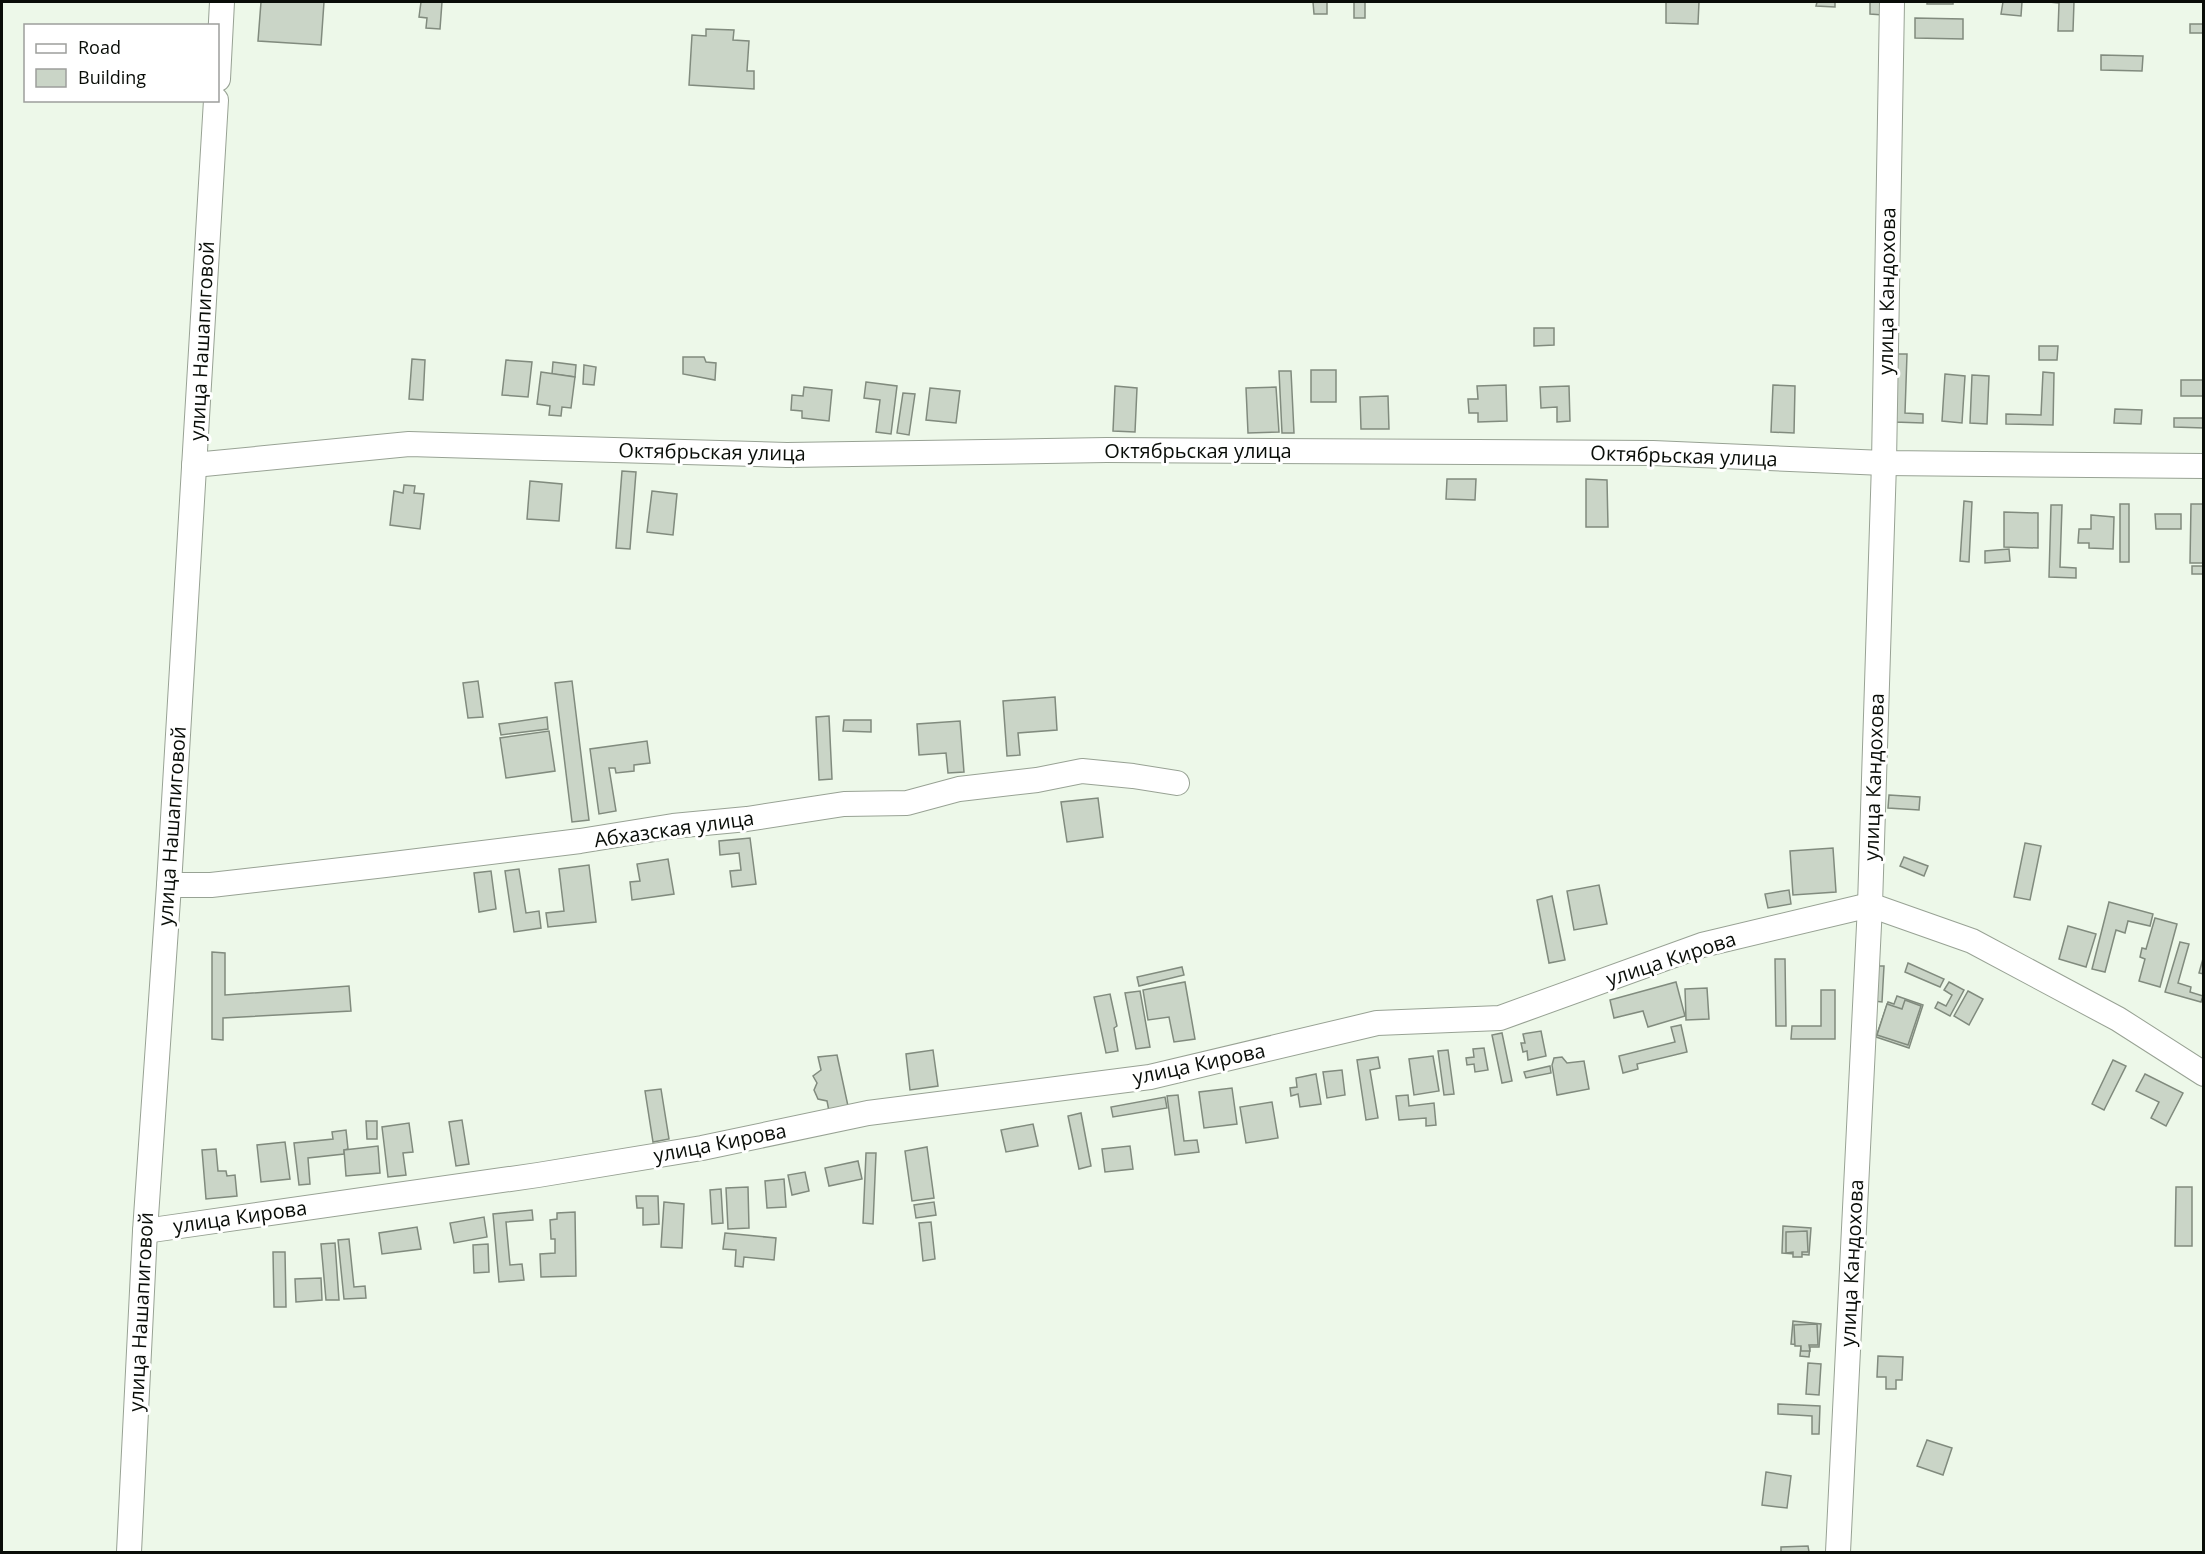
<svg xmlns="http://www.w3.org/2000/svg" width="2205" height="1554" viewBox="0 0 2205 1554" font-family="'Open Sans',sans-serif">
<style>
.building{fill:#cad5c7;stroke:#818b7e;stroke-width:1.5}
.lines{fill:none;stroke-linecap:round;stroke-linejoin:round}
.minor-casing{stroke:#98a294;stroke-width:26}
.minor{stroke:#fff;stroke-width:24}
.labels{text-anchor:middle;stroke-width:6;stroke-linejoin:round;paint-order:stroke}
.street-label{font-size:20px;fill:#090d08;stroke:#fff}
</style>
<rect width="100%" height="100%" fill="#edf8e9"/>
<!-- building -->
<g class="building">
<polygon points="261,2 324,2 321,45 258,41"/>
<polygon points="421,2 442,2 440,29 426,28 427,18 419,17"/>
<polygon points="1313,2 1327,2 1327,14 1314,14"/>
<rect x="1354" y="2" width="11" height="16"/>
<polygon points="1666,2 1699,2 1698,24 1666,23"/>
<polygon points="1817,2 1835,2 1835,7 1816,6"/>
<polygon points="1870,2 1883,2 1883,15 1870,14"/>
<rect x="1927" y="2" width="26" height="2"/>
<polygon points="2003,2 2022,2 2021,16 2001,14"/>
<polygon points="2049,2 2074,2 2073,31 2058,31 2059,3"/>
<polygon points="1915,18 1963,19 1963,39 1915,38"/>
<rect x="2190" y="24" width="14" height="9"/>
<polygon points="706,29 734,30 733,40 749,41 747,71 754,71 754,89 689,85 692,35 706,36"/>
<polygon points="2101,55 2143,56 2142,71 2101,70"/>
<polygon points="1534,328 1554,328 1554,345 1534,346"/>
<polygon points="2039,346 2058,346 2057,360 2039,360"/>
<polygon points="1897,354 1907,354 1905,413 1923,414 1923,423 1894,422"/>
<polygon points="683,357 704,357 706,362 716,363 715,380 683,374"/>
<polygon points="412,359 425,360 423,400 409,399"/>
<polygon points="506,360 532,362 528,397 502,395"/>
<polygon points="553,362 576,365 575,377 552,374"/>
<polygon points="584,365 596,367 594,385 583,384"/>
<rect x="1311" y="370" width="25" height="32"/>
<polygon points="1279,371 1291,371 1294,433 1282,433"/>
<polygon points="541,372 575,377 571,408 562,407 561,416 549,415 550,406 537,404"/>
<polygon points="2043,372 2054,373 2053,425 2006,424 2006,414 2041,415"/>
<polygon points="1945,374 1965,376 1962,423 1942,421"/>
<polygon points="1972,375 1989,376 1987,424 1970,423"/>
<rect x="2181" y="380" width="23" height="16"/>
<polygon points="866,382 897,386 891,434 876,432 880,400 864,398"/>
<polygon points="1506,385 1507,421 1478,422 1478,413 1469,413 1468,399 1478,399 1477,386"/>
<polygon points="1773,385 1795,386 1794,433 1771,432"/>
<polygon points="1115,386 1137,388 1135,432 1113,431"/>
<polygon points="1569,386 1570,421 1557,422 1557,407 1541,408 1540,387"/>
<polygon points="804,387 832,390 829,421 802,418 802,411 791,410 792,395 803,396"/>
<polygon points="1276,387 1279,432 1248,433 1246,388"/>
<polygon points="930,388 960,391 956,423 926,420"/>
<polygon points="903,393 915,394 909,435 897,433"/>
<polygon points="1388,396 1389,429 1361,429 1360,397"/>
<polygon points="2115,409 2142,410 2141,424 2114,423"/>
<polygon points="2174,418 2204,418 2204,428 2174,427"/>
<polygon points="622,471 636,472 630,549 616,548"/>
<polygon points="1447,479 1476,479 1475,500 1446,499"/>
<polygon points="1586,479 1607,480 1608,527 1586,527"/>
<polygon points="530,481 562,484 559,521 527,519"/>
<polygon points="404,485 415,486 414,493 424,494 420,529 390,525 394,491 403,493"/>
<polygon points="652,491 677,494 673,535 647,532"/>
<polygon points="1964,501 1972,502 1969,562 1960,561"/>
<rect x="2120" y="504" width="9" height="58"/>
<polygon points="2191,504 2204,504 2204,563 2190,563"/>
<polygon points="2051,505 2062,505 2060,567 2076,568 2076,578 2049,577"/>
<polygon points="2004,512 2038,513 2038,548 2004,547"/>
<polygon points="2155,514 2181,514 2181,529 2156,529"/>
<polygon points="2091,515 2114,517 2113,549 2089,548 2089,543 2078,543 2079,529 2091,529"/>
<polygon points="2009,549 2010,561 1985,563 1985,551"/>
<rect x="2192" y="566" width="12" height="8"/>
<polygon points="478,681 483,717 468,718 463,683"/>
<polygon points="572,681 589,820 572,822 555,683"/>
<polygon points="1055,697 1057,730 1018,733 1020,755 1007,756 1003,701"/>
<polygon points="829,716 832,779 819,780 816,717"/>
<polygon points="547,717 548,729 501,735 499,724"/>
<polygon points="844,720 871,720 871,732 843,731"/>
<polygon points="960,721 964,772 948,773 946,753 919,755 917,724"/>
<polygon points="549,731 555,771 506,778 500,738"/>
<polygon points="647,741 650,763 634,765 634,771 616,773 615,768 609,768 616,811 599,814 590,749"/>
<polygon points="1889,795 1920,797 1919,810 1888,808"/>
<polygon points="1098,798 1103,837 1067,842 1061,802"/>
<polygon points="750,838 756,884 732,887 730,871 741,870 739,853 720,855 719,841"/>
<polygon points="2025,843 2041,846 2030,900 2014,897"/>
<polygon points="1833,848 1836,892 1793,895 1790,851"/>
<polygon points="1904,857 1928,866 1924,876 1900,866"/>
<polygon points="668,859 674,894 632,900 630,882 640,881 637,864"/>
<polygon points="589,865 596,922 548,927 546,913 564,911 559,869"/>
<polygon points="519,869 526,913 539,911 541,928 514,932 505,871"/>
<polygon points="491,871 496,909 479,912 474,873"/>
<polygon points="1599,885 1607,924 1574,930 1567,891"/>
<polygon points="1789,890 1791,904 1768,908 1765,894"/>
<polygon points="1552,896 1565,960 1549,963 1537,900"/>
<polygon points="2109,902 2153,914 2150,926 2128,921 2125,933 2116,930 2105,972 2092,969"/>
<polygon points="2155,918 2177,924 2160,987 2139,981 2145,959 2140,957 2142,948 2146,949"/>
<polygon points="2068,926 2096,934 2086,967 2059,959"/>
<polygon points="2180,942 2189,944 2178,983 2191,987 2190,992 2203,996 2201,1002 2165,992"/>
<polygon points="212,952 225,953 225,995 349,986 351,1011 223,1018 223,1040 212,1039"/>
<polygon points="2204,955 2204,974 2199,973"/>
<polygon points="1775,959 1785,959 1786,1026 1776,1026"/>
<polygon points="1908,963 1944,979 1940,987 1905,972"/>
<polygon points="1876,966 1884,966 1882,1002 1874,1001"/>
<polygon points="1182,967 1184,975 1139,986 1137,977"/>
<polygon points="1185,982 1195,1039 1174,1042 1169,1017 1148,1020 1143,990"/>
<polygon points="1676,982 1685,1016 1648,1027 1643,1011 1614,1018 1610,1000"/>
<polygon points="1949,982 1964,990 1950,1016 1935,1008 1938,1002 1946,1006 1952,995 1944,990"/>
<polygon points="1707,988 1709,1019 1686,1020 1685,989"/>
<polygon points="1821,990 1835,990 1835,1039 1791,1039 1792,1026 1821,1026"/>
<polygon points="1140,991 1150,1047 1136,1049 1125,993"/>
<polygon points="1968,991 1983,999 1969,1025 1954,1016"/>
<polygon points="1110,994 1117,1026 1114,1028 1118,1051 1106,1053 1094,997"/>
<polygon points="1897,996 1923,1005 1909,1048 1876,1037 1888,1002 1894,1004"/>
<polygon points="1905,1000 1921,1006 1908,1045 1877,1035 1887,1004 1902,1009"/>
<polygon points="1681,1025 1687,1052 1637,1064 1638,1069 1623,1073 1619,1056 1675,1042 1671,1027"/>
<polygon points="1541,1031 1546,1056 1528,1060 1527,1051 1523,1052 1521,1043 1525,1043 1523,1034"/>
<polygon points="1502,1033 1512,1081 1502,1083 1492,1035"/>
<polygon points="1484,1048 1488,1070 1475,1072 1474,1064 1467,1065 1466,1058 1474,1057 1473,1049"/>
<polygon points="933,1050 938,1086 910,1090 906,1054"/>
<polygon points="1448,1050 1454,1094 1444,1095 1438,1051"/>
<polygon points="837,1055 848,1106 829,1111 827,1101 818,1099 814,1090 817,1083 813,1076 821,1070 818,1057"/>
<polygon points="1433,1056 1439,1091 1414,1095 1409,1059"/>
<polygon points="1378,1057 1380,1068 1370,1070 1378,1118 1366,1120 1357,1060"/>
<polygon points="1562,1057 1567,1063 1584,1061 1589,1089 1557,1095 1552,1065 1554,1058"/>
<polygon points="2113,1060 2126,1066 2104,1110 2092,1104"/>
<polygon points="1550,1066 1551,1073 1526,1078 1524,1072"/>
<polygon points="1342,1070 1345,1095 1327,1098 1323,1072"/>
<polygon points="1316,1074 1321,1104 1300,1107 1298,1094 1291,1096 1290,1088 1297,1087 1296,1078"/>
<polygon points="2145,1074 2183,1093 2166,1126 2151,1118 2159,1102 2136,1091"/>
<polygon points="1232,1088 1237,1124 1204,1128 1199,1092"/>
<polygon points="661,1089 669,1139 653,1142 645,1091"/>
<polygon points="1178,1095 1184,1141 1197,1140 1199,1152 1175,1155 1167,1096"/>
<polygon points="1408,1095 1409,1106 1434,1103 1436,1125 1426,1126 1426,1118 1399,1120 1396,1096"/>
<polygon points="1165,1097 1167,1108 1113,1117 1111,1107"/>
<polygon points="1272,1102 1278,1138 1246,1143 1240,1107"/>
<polygon points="1081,1113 1091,1166 1079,1169 1068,1116"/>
<polygon points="462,1120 469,1164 456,1166 449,1122"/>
<polygon points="366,1121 377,1121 377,1139 367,1139"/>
<polygon points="409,1123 413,1152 403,1153 406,1175 388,1177 382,1127"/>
<polygon points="1033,1124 1038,1146 1006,1152 1001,1130"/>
<polygon points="346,1130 348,1149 344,1150 344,1154 308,1158 310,1184 299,1185 294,1143 333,1139 332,1132"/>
<polygon points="285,1142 290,1179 261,1182 257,1145"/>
<polygon points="378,1146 380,1173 346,1176 344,1150"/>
<polygon points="1130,1146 1133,1169 1105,1172 1102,1149"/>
<polygon points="927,1147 934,1198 912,1201 905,1151"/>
<polygon points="216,1149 218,1171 226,1171 227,1176 235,1175 237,1196 206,1199 202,1150"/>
<polygon points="866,1153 876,1153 873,1224 863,1223"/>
<polygon points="858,1161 862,1179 829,1186 825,1168"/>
<polygon points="805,1172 809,1191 792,1195 788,1175"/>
<polygon points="784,1179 786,1207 767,1208 765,1181"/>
<polygon points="748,1187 749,1228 728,1229 726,1188"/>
<polygon points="2176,1187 2192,1187 2192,1246 2175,1246"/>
<polygon points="721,1189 723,1223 712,1224 710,1190"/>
<polygon points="636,1196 658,1196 659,1224 643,1225 643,1208 637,1208"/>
<polygon points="664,1202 684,1204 682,1248 661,1247"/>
<polygon points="934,1202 936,1215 916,1218 914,1205"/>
<polygon points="532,1210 533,1220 506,1222 510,1265 522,1264 524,1280 499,1282 493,1214"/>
<polygon points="575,1212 576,1276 541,1277 540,1254 555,1253 555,1239 551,1239 550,1220 557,1219 557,1213"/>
<polygon points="484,1217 487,1237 454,1243 450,1223"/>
<polygon points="931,1222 935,1259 923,1261 919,1223"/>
<polygon points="1783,1226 1811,1228 1809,1255 1782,1253"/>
<polygon points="417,1227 421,1249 382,1254 379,1233"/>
<polygon points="1807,1231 1808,1252 1802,1252 1802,1257 1793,1257 1793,1252 1786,1253 1786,1232"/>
<polygon points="725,1233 776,1238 774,1260 744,1257 743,1267 735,1266 736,1250 723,1249"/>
<polygon points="349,1239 354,1287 365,1286 366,1298 344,1299 338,1240"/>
<polygon points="335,1243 339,1300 326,1300 321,1244"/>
<polygon points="488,1244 489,1272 474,1273 473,1245"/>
<polygon points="273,1252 285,1252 286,1307 274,1307"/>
<polygon points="321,1278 322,1300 296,1302 295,1279"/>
<polygon points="1793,1321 1821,1324 1819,1347 1810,1347 1809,1357 1800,1356 1801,1345 1791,1344"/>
<polygon points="1817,1324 1818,1345 1809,1345 1810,1351 1801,1351 1801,1346 1795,1346 1794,1325"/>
<polygon points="1878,1356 1903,1357 1902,1380 1896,1380 1896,1389 1886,1389 1886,1377 1877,1377"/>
<polygon points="1808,1363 1821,1364 1819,1395 1806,1394"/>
<polygon points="1778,1404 1820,1406 1819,1434 1812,1434 1812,1416 1778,1414"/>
<polygon points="1927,1440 1952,1448 1943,1475 1917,1466"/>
<polygon points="1766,1472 1791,1476 1787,1508 1762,1505"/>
<polygon points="1808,1546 1809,1552 1781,1552 1781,1547"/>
</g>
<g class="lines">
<!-- minor casing -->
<g class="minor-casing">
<g id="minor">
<polyline points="218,79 222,2"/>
<polyline points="194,465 409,444 787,455 1107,450 1653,453 1884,463 2204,466"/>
<polyline points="169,885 211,885 385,865 580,841 673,826 747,819 844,804 907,803 959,789 1037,780 1082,771 1133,776 1177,783"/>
<polyline points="145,1231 538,1175 702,1148 868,1113 1150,1077 1377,1023 1500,1018 1702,945 1870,905 1972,941 2118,1019 2204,1074"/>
<polyline points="129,1552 145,1231 169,885 216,100"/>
<polyline points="1838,1552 1870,905 1884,463 1892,2"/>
</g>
</g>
<!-- minor -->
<use href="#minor" class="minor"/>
</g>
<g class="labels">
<!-- street labels -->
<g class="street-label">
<text transform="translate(1887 291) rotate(-89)" y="7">улица Кандохова</text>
<text transform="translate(202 341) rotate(-87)" y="7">улица Нашапиговой</text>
<text x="1198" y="458">Октябрьская улица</text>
<text transform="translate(712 452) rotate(1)" y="7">Октябрьская улица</text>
<text transform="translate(1684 456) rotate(2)" y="7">Октябрьская улица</text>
<text transform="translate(1874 777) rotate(-88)" y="7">улица Кандохова</text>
<text transform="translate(172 826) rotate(-86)" y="7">улица Нашапиговой</text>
<text transform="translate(674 829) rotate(-8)" y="7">Абхазская улица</text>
<text transform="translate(1671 959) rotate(-18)" y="7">улица Кирова</text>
<text transform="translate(1199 1064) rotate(-12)" y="7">улица Кирова</text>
<text transform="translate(720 1143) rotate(-11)" y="7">улица Кирова</text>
<text transform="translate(240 1217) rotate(-8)" y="7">улица Кирова</text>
<text transform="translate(1852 1263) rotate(-87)" y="7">улица Кандохова</text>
<text transform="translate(141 1312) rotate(-87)" y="7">улица Нашапиговой</text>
</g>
</g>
<!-- border -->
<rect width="2205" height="1554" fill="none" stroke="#090d08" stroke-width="6"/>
<!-- legend -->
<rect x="24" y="24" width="195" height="78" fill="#ffffff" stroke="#9d9e9c" stroke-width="1.5"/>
<rect x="36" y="44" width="30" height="9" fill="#ffffff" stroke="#9d9e9c" stroke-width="1.5"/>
<text x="78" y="54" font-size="18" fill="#090d08">Road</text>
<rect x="36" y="69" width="30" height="18" fill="#cad5c7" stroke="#9d9e9c" stroke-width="1.5"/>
<text x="78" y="84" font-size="18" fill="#090d08">Building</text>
</svg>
